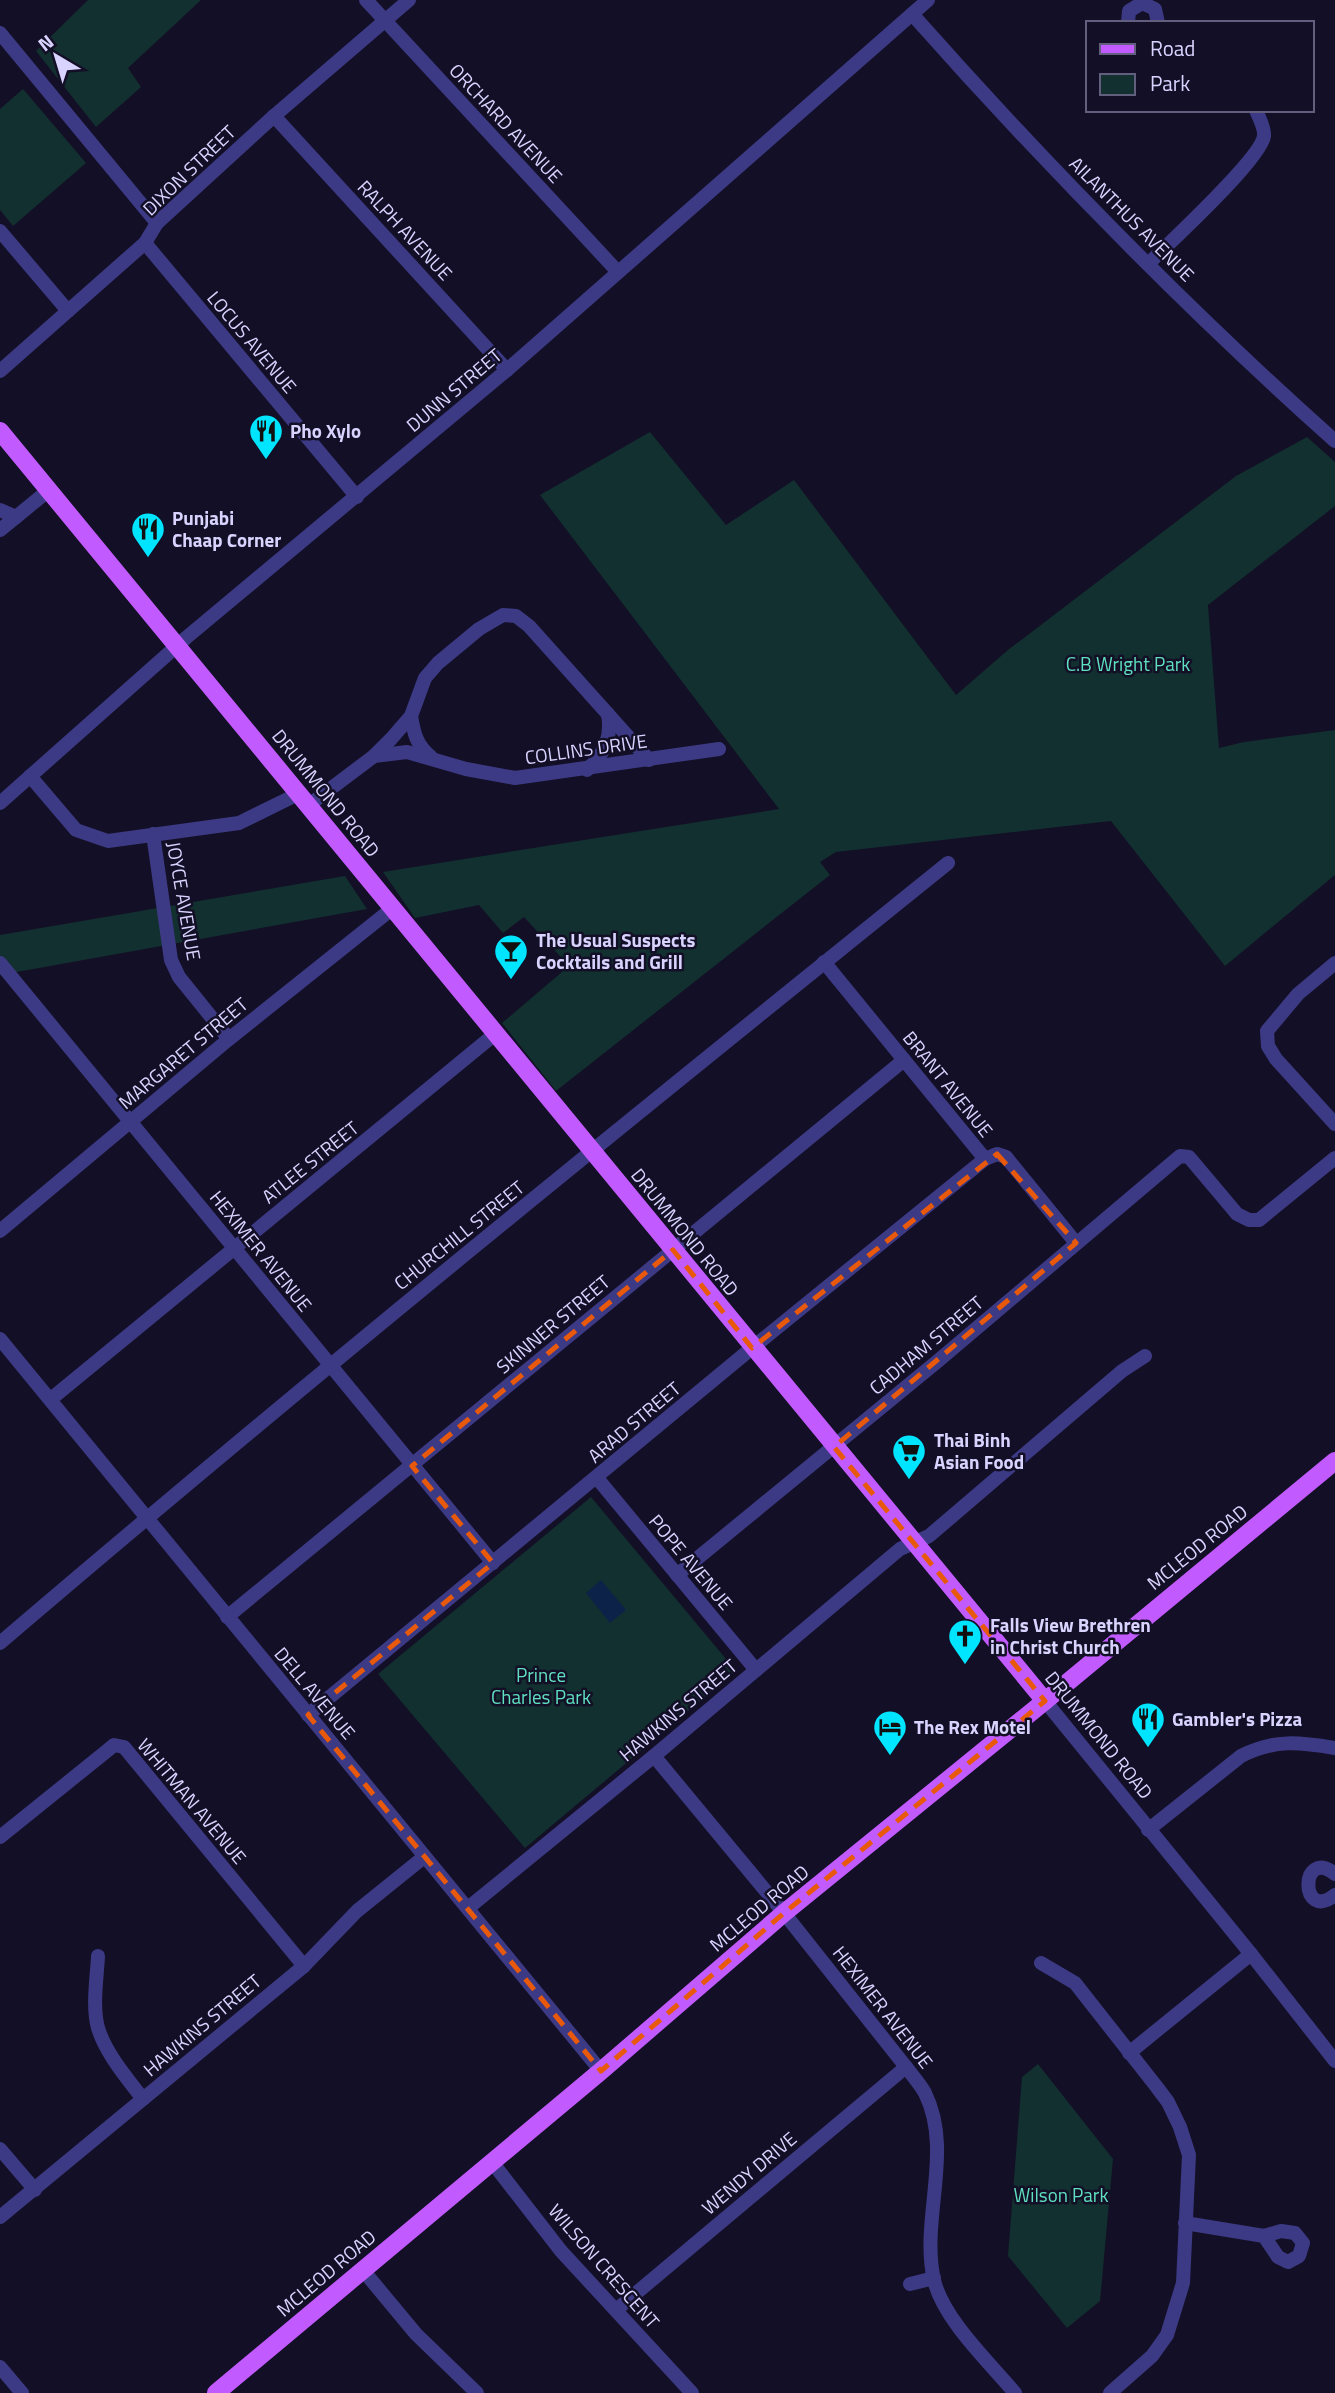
<svg xmlns="http://www.w3.org/2000/svg" width="1335" height="2393" viewBox="0 0 1335 2393" font-family="'Titillium Web',sans-serif">
<style>
.green{fill:#12302f}
.water{fill:#0c2248}
.lines{fill:none;stroke-linecap:round;stroke-linejoin:round}
.minor{stroke:#3d3a85;stroke-width:14}
.major{stroke:#c25bff;stroke-width:18}
.marked{fill:none;stroke:#e8590c;stroke-width:5;stroke-dasharray:14 9;stroke-linejoin:round}
.labels{text-anchor:middle;stroke-width:5;stroke-linejoin:round;paint-order:stroke}
.street-label{font-size:19px;fill:#d9d4ff;stroke:#130f26}
.poi-label{font-size:19px;font-weight:bold;fill:#d9d4ff;stroke:#130f26;text-anchor:start}
.park-label{font-size:19px;fill:#5fe0c0;stroke:#130f26}
</style>
<rect width="100%" height="100%" fill="#130f26"/>
<!-- green -->
<g class="green">
<polygon points="88,0 201,0 128,68 141,87 96,127 36,51"/>
<polygon points="23,89 86,163 13,226 0,210 0,109"/>
<polygon points="650,432 726,525 794,480 956,695 1008,650 1236,476 1307,437 1335,462 1335,506 1208,605 1219,748 1244,742 1335,730 1335,875 1225,966 1111,821 836,852 820,862 830,875 556,1091 502,1023 569,966 524,917 503,933 479,905 415,918 383,872 779,809 540,495"/>
<polygon points="345,876 367,909 0,975 0,935"/>
<polygon points="591,1497 736,1671 525,1848 378,1674"/>
<polygon points="1038,2064 1113,2159 1100,2301 1067,2328 1008,2256 1022,2077"/>
</g>
<!-- water -->
<polygon class="water" points="601,1580 626,1610 610,1623 586,1593"/>
<g class="lines">
<!-- minor -->
<g class="minor">
<polyline points="366,0 618,272"/>
<path d="M912,14C1044,163 1186,308 1335,441"/>
<polyline points="1128,23 1129,11 1142,3 1155,9 1158,23"/>
<polyline points="0,33 157,223"/>
<polyline points="274,116 507,370"/>
<polyline points="0,231 68,311"/>
<polyline points="145,243 357,497"/>
<path d="M1148,264C1169,243 1261,159 1264,136C1265,128 1259,118 1256,110"/>
<polyline points="0,371 145,243 157,223 274,116 409,0"/>
<polyline points="0,510 16,517 49,490"/>
<polyline points="0,530 16,517"/>
<path d="M411,716C414,733 416,745 431,757"/>
<polyline points="374,756 407,752 466,769 515,778 719,749"/>
<path d="M587,770C605,753 612,738 608,714"/>
<polyline points="30,776 76,830 108,841 239,823 300,793"/>
<polyline points="0,803 187,637 507,370 928,0"/>
<polyline points="309,805 374,756 391,739 411,716 425,678 438,663 479,629 503,615 516,616 529,626 649,760"/>
<polyline points="153,834 171,960 179,977 229,1039"/>
<polyline points="824,962 985,1159"/>
<polyline points="0,963 493,1563"/>
<polyline points="1335,963 1298,994 1267,1031 1268,1046 1276,1059 1335,1124"/>
<polyline points="0,1231 229,1039 393,908"/>
<polyline points="0,1339 601,2071"/>
<polyline points="51,1399 495,1034"/>
<polyline points="597,1478 756,1670"/>
<polyline points="677,1575 939,1360 1180,1156 1189,1157 1237,1214 1249,1220 1259,1220 1335,1158"/>
<polyline points="227,1617 904,1060"/>
<path d="M0,1643C311,1377 629,1120 948,863"/>
<polyline points="1045,1701 1251,1954 1335,2061"/>
<polyline points="308,1715 752,1348 985,1159 997,1154 1006,1157 1076,1243"/>
<path d="M654,1756L784,1913L906,2067C912,2075 920,2084 925,2093C954,2152 920,2219 934,2280C943,2319 989,2362 1015,2393"/>
<path d="M1148,1830L1241,1756C1274,1739 1299,1742 1335,1748"/>
<polyline points="0,1837 108,1750 114,1745 124,1747 304,1966"/>
<path d="M1335,1874C1300,1846 1299,1923 1335,1895"/>
<polyline points="468,1908 654,1756 900,1549 929,1536 1122,1371 1145,1356"/>
<path d="M98,1956C97,1978 92,2006 98,2028C106,2054 127,2078 143,2099"/>
<polyline points="1041,1963 1075,1983 1156,2086 1168,2102 1180,2127 1189,2155 1183,2283 1167,2335 1152,2356 1110,2393"/>
<polyline points="1129,2053 1251,1954"/>
<polyline points="0,2149 35,2190"/>
<polyline points="492,2162 561,2251 692,2393"/>
<polyline points="0,2217 304,1966 357,1911 424,1857"/>
<polyline points="1185,2223 1264,2236 1278,2257 1288,2262 1299,2256 1303,2243 1295,2233 1281,2231 1264,2236"/>
<polyline points="362,2269 416,2334 477,2393"/>
<polyline points="910,2284 934,2278"/>
<polyline points="616,2310 906,2067"/>
<polyline points="0,2367 22,2393"/>
</g>
<!-- major -->
<g class="major">
<polyline points="0,431 1045,1701"/>
<polyline points="216,2393 601,2071 784,1913 1045,1701 1335,1461"/>
</g>
</g>
<!-- marked area -->
<path class="marked" d="M997,1154L1076,1243L834,1447L1045,1701L784,1913L601,2071L308,1715L493,1563L412,1466L673,1250L752,1348Z"/>
<!-- icons -->
<defs>
<g id="restaurant-pin" transform="scale(1.75)"><path d="M0 17L-7.5 6A9.5 9.5 0 1 1 7.5 6Z" fill="#00e5ff" stroke="#130f26"/><path d="M-5-6h1v4h1v-4h1v4h1v-4h1v5L-1.5 .5V6h-2V.5L-5-1ZM5-6V6H3V1.5H1.5Q1.5-4 5-6Z" fill="#111"/></g>
<g id="bar-pin" transform="scale(1.75)"><path d="M0 17L-7.5 6A9.5 9.5 0 1 1 7.5 6Z" fill="#00e5ff" stroke="#130f26"/><path d="M-6-5H6L.8 .8V4.5H3.5V6h-7V4.5H-.8V.8Z" fill="#111"/></g>
<g id="supermarket-pin" transform="scale(1.75)"><path d="M0 17L-7.5 6A9.5 9.5 0 1 1 7.5 6Z" fill="#00e5ff" stroke="#130f26"/><path d="M-6-5.5h2.5l.6 2H6L4.5 2H-2.5L-4.4-4H-6ZM-1.5 3.2a1.3 1.3 0 1 0 .1 0ZM3 3.2a1.3 1.3 0 1 0 .1 0Z" fill="#111"/></g>
<g id="church-pin" transform="scale(1.75)"><path d="M0 17L-7.5 6A9.5 9.5 0 1 1 7.5 6Z" fill="#00e5ff" stroke="#130f26"/><path d="M-1.2-6h2.4v3.5h3.3v2.4h-3.3V6h-2.4V-.1h-3.3v-2.4h3.3Z" fill="#111"/></g>
<g id="hotel-pin" transform="scale(1.75)"><path d="M0 17L-7.5 6A9.5 9.5 0 1 1 7.5 6Z" fill="#00e5ff" stroke="#130f26"/><path d="M-6-4.5h1.5V1H6V5H4.5V3h-9V5H-6ZM-4 0a1.8 1.8 0 1 1 3.6 0ZM.5 0V-2.5h3Q6-2.5 6 0Z" fill="#111"/></g>
</defs>
<g fill-rule="evenodd">
<use href="#restaurant-pin" x="266" y="431"/>
<use href="#restaurant-pin" x="148" y="529"/>
<use href="#bar-pin" x="511" y="951"/>
<use href="#supermarket-pin" x="909" y="1451"/>
<use href="#church-pin" x="965" y="1636"/>
<use href="#restaurant-pin" x="1148" y="1719"/>
<use href="#hotel-pin" x="890" y="1727"/>
</g>
<g class="labels">
<!-- street labels -->
<g class="street-label">
<text transform="translate(506 123) rotate(47)" y="7">ORCHARD AVENUE</text>
<text transform="translate(189 170) rotate(-44)" y="7">DIXON STREET</text>
<text transform="translate(1132 219) rotate(45)" y="7">AILANTHUS AVENUE</text>
<text transform="translate(405 230) rotate(47)" y="7">RALPH AVENUE</text>
<text transform="translate(252 342) rotate(50)" y="7">LOCUS AVENUE</text>
<text transform="translate(454 390) rotate(-40)" y="7">DUNN STREET</text>
<text transform="translate(586 749) rotate(-8)" y="7">COLLINS DRIVE</text>
<text transform="translate(326 793) rotate(51)" y="7">DRUMMOND ROAD</text>
<text transform="translate(184 901) rotate(80)" y="7">JOYCE AVENUE</text>
<text transform="translate(183 1053) rotate(-40)" y="7">MARGARET STREET</text>
<text transform="translate(948 1084) rotate(51)" y="7">BRANT AVENUE</text>
<text transform="translate(310 1162) rotate(-39)" y="7">ATLEE STREET</text>
<text transform="translate(685 1232) rotate(51)" y="7">DRUMMOND ROAD</text>
<text transform="translate(459 1235) rotate(-39)" y="7">CHURCHILL STREET</text>
<text transform="translate(261 1251) rotate(51)" y="7">HEXIMER AVENUE</text>
<text transform="translate(553 1324) rotate(-40)" y="7">SKINNER STREET</text>
<text transform="translate(926 1345) rotate(-40)" y="7">CADHAM STREET</text>
<text transform="translate(634 1422) rotate(-40)" y="7">ARAD STREET</text>
<text transform="translate(1197 1547) rotate(-39)" y="7">MCLEOD ROAD</text>
<text transform="translate(691 1562) rotate(50)" y="7">POPE AVENUE</text>
<text transform="translate(315 1693) rotate(50)" y="7">DELL AVENUE</text>
<text transform="translate(678 1710) rotate(-40)" y="7">HAWKINS STREET</text>
<text transform="translate(1099 1735) rotate(51)" y="7">DRUMMOND ROAD</text>
<text transform="translate(192 1801) rotate(50)" y="7">WHITMAN AVENUE</text>
<text transform="translate(759 1908) rotate(-40)" y="7">MCLEOD ROAD</text>
<text transform="translate(883 2007) rotate(52)" y="7">HEXIMER AVENUE</text>
<text transform="translate(202 2025) rotate(-40)" y="7">HAWKINS STREET</text>
<text transform="translate(749 2173) rotate(-40)" y="7">WENDY DRIVE</text>
<text transform="translate(604 2266) rotate(49)" y="7">WILSON CRESCENT</text>
<text transform="translate(326 2273) rotate(-40)" y="7">MCLEOD ROAD</text>
</g>
<!-- poi labels -->
<g class="poi-label">
<text x="290" y="438">Pho Xylo</text>
<text x="172" y="525">Punjabi<tspan x="172" dy="22">Chaap Corner</tspan></text>
<text x="536" y="947">The Usual Suspects<tspan x="536" dy="22">Cocktails and Grill</tspan></text>
<text x="934" y="1447">Thai Binh<tspan x="934" dy="22">Asian Food</tspan></text>
<text x="990" y="1632">Falls View Brethren<tspan x="990" dy="22">in Christ Church</tspan></text>
<text x="1172" y="1726">Gambler's Pizza</text>
<text x="914" y="1734">The Rex Motel</text>
</g>
<!-- park labels -->
<g class="park-label">
<text x="1128" y="671">C.B Wright Park</text>
<text x="541" y="1682">Prince<tspan x="541" dy="22">Charles Park</tspan></text>
<text x="1061" y="2202">Wilson Park</text>
</g>
</g>
<!-- legend -->
<rect x="1086" y="21" width="228" height="91" fill="#130f26" stroke="#625e7d" stroke-width="2"/>
<rect x="1100" y="44" width="35" height="10" fill="#c25bff" stroke="#625e7d" stroke-width="2"/>
<text x="1150" y="56" font-size="21" fill="#d9d4ff">Road</text>
<rect x="1100" y="74" width="35" height="21" fill="#12302f" stroke="#625e7d" stroke-width="2"/>
<text x="1150" y="91" font-size="21" fill="#d9d4ff">Park</text>
<!-- north arrow -->
<g transform="translate(56 56) rotate(322)" stroke="#130f26" stroke-width="5" paint-order="stroke">
<path d="M0-5L12 26L0 18L-12 26Z" fill="#d9d4ff"/>
<text y="-10" font-size="19" font-weight="bold" text-anchor="middle" fill="#d9d4ff">N</text>
</g>
</svg>
